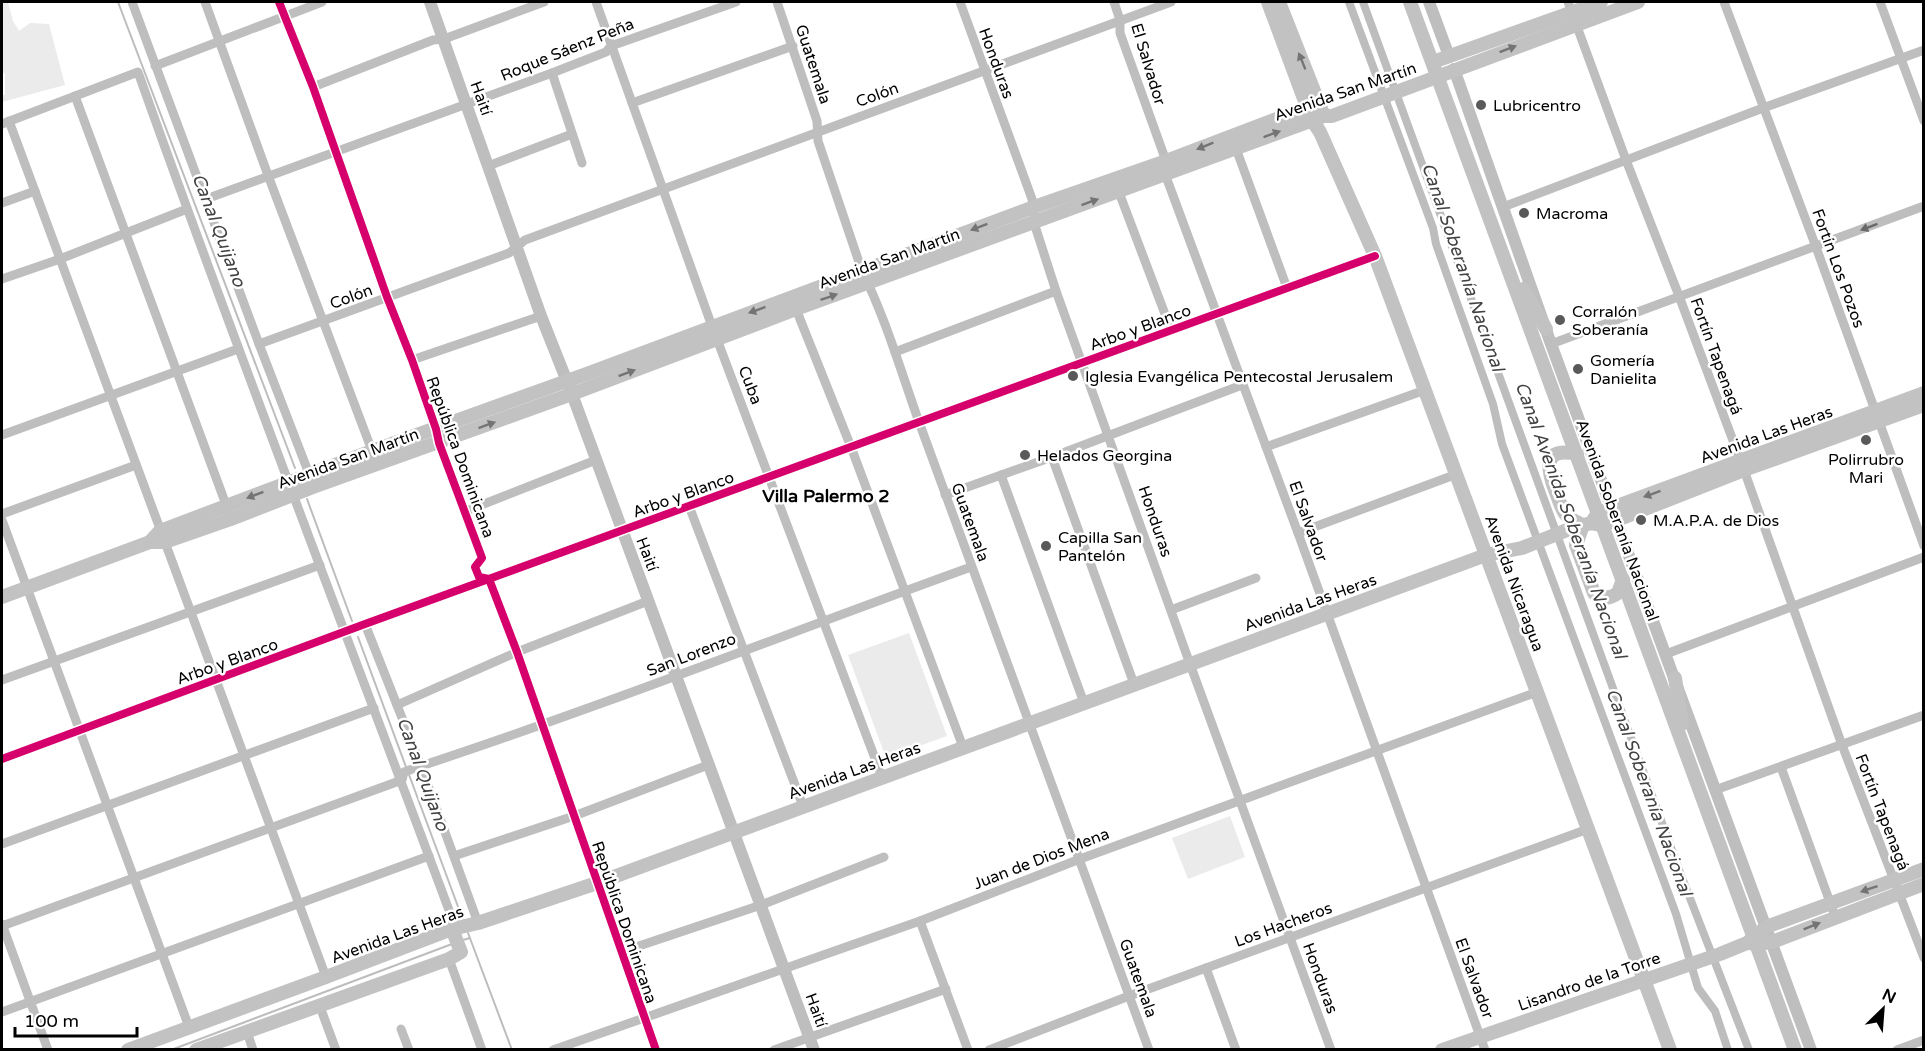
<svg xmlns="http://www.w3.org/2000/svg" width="1925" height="1051" viewBox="0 0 1925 1051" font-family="'Varela Round',sans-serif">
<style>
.green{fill:#ebebeb}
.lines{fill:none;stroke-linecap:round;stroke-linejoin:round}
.stream{stroke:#bdbdbd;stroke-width:2}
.canal{stroke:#bdbdbd;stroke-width:8}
.minor{stroke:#bebebe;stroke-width:9}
.tertiary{stroke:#bebebe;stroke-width:12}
.secondary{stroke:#c2c2c2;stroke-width:14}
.cycleway-casing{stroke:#fff;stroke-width:11}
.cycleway{stroke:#d6006c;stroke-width:8}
.oneway{fill:#747474}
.oneway2{fill:#686868}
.poi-dot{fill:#595959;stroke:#fff;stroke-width:2}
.labels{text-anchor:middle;stroke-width:5;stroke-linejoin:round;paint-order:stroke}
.street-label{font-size:16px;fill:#000;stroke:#fff}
.poi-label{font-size:16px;fill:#000;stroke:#fff;text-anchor:start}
.water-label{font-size:18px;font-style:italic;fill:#424242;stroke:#fff}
.neighbourhood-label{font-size:18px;font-weight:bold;fill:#000;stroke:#fff}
</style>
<rect width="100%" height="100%" fill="#fff"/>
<!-- green -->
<g class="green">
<polygon points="2,2 8,2 13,21 19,31 30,23 49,24 65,85 2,102 2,95 5,95 5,74 2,71"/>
<polygon points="909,633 947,736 886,758 848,655"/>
<polygon points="1230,816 1245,857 1188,879 1172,838"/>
</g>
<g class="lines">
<!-- stream -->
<g class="stream">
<polyline points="118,2 295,468"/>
<polyline points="307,499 352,621"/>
<polyline points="358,637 406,767"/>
<polyline points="408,772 463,920"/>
<polyline points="468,933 512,1050"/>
<polyline points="463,940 470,938"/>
<polyline points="171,1050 452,944"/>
</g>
<!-- canal -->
<g class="canal">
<polyline points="1349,2 1433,228 1436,244 1493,404 1502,444 1676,914 1698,988 1715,1011 1728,1050"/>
<polyline points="1363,2 1681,875 1749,1050"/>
</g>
<!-- minor -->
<g class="minor">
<polyline points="132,2 259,344 311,479"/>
<polyline points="205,2 269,178 374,456"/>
<polyline points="279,2 313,87 387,297 412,360 436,429 439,443 482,558 475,567 479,577 489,579 517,652 656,1050"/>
<polyline points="596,2 709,318 882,777"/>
<path d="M777,2L817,121L818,141L862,271C886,319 901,372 919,422L1149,1050"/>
<polyline points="960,2 1032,199 1036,229 1056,291 1190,664 1331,1050"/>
<polyline points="1114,2 1120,20 1120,33 1166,161 1165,174 1168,182 1298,533 1485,1050"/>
<polyline points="1568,2 1626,160 1679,296 1744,470 1842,745 1924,958"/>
<polyline points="1724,2 1816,247 1924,546"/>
<polyline points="1880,2 1924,121"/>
<polyline points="155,66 322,2"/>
<polyline points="552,73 582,163"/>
<polyline points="313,87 433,40 444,39 544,2"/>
<polyline points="75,96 228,510"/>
<polyline points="632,103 793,46"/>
<polyline points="9,121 326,977"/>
<path d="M2,124L138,72C239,357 348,638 453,921L452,929"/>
<polyline points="1234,143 1287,288"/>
<polyline points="488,166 572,134"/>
<polyline points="1117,187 1171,330"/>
<polyline points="206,199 552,73 606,52 611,46 736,2"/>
<polyline points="2,203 35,191"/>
<polyline points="1503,207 1763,108 1924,50"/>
<polyline points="2,279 60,259 187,209"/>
<polyline points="794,304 851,447 963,747"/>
<polyline points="259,344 509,253 525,240 1171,2"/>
<polyline points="1551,344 1924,206"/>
<polyline points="895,352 1056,291"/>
<polyline points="412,360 541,316"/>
<polyline points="2,435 238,349"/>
<polyline points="1266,447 1425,390"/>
<polyline points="1052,457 1134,684"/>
<polyline points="1001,475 1084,703"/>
<polyline points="945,495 1052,457 1242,385"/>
<polyline points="689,506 803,806"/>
<polyline points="466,511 596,460"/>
<polyline points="2,514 136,465"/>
<polyline points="2,520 189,1027"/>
<polyline points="1298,533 1457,474"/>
<polyline points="1171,610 1256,578"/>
<polyline points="365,624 421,766 478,923"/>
<polyline points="1666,654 1924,557"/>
<polyline points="2,680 320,565"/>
<polyline points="397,705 517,652 648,601"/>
<polyline points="2,759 365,624 1375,256"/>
<polyline points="1781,767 1835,916"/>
<polyline points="1715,790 1924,715"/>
<polyline points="2,844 374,708"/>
<polyline points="454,856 574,816 708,765"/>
<polyline points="920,921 968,1050"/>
<polyline points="2,924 48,1050"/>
<path d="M2,926L402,780L404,772L421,766C606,705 788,633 971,567"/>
<polyline points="621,952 761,905 884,857"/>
<polyline points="449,959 482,1050"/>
<polyline points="1206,968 1236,1050"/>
<polyline points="319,1004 336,1050"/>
<polyline points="2,1012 429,856"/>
<polyline points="401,1029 409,1050"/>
<polyline points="247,1032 253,1050"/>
<polyline points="553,1050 920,921 1080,859 1537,692"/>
<polyline points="774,1050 946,989"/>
<polyline points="989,1050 1129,996 1588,829"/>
<polyline points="1897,1050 1924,1040"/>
</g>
<!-- tertiary -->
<g class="tertiary">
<polyline points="430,2 541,316 572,394 814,1050"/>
<polyline points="1429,2 1449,56"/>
<polyline points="1454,69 1551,344 1811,1050"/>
</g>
<!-- secondary -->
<g class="secondary">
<polyline points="1268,2 1312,120 1320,132 1375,256 1670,1050"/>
<polyline points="1279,2 1322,111"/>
<polyline points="1410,2 1795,1050"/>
<polyline points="1433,62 1601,2"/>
<polyline points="1523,289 1546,329"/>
<path d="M1577,454C1544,447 1546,466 1555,490C1558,497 1560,505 1564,512C1568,519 1576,522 1583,525L1576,545L1594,593C1602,599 1610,599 1618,593L1623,579"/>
<polyline points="1594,519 1598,513 1924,393"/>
<polyline points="150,542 160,531 372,451 589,373 1034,207 1166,161 1319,103"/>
<polyline points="2,597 150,542 165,542 231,519 313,487 572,394 796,309 1324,116 1332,116 1638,2"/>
<polyline points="1675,678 1682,724"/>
<polyline points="1749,943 1757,944 1772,942 1924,884"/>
<polyline points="128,1050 326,977 452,929 478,923 597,883 1486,555 1522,548 1567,530 1591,523 1602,525 1617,520 1744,470 1924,405"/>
<polyline points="196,1050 449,959 461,952 452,929"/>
<polyline points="1442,1050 1720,954 1747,943 1766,927 1924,869"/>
</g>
<!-- cycleway casing -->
<g class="cycleway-casing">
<g id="cycleway">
<polyline points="279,2 313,87 387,297 412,360 436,429 439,443 482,558 475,567 479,577 489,579 517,652 656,1050"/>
<polyline points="2,759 365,624 1375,256"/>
</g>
</g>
<!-- cycleway -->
<use href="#cycleway" class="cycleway"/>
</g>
<!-- one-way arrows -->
<defs><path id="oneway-solid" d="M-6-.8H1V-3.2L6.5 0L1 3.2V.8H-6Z" transform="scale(1.5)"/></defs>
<g class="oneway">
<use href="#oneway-solid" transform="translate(1508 49) rotate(-21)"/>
<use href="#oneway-solid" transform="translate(1302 61) rotate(-112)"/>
<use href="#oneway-solid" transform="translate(1272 134) rotate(-20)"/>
<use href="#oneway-solid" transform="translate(1205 146) rotate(158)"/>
<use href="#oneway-solid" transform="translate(1090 202) rotate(-20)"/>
<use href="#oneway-solid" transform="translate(979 227) rotate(159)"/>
<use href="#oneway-solid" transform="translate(829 297) rotate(-19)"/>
<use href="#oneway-solid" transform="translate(757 310) rotate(160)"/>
<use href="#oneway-solid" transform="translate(627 373) rotate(-21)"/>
<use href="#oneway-solid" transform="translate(487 425) rotate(-20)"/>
<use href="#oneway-solid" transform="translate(1652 494) rotate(160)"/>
<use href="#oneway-solid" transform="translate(255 495) rotate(159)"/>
<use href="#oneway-solid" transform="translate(1869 889) rotate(161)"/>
<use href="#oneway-solid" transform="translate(1812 926) rotate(-22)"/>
</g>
<use class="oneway2" href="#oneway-solid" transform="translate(1869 227) rotate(159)"/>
<!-- markers -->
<g class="poi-dot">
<circle cx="1481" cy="105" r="6"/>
<circle cx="1524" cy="213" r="6"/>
<circle cx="1560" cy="320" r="6"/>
<circle cx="1578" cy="369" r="6"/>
<circle cx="1073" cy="376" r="6"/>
<circle cx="1866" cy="440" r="6"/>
<circle cx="1025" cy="455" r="6"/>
<circle cx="1641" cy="520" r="6"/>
<circle cx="1046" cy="546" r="6"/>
</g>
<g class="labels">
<!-- street labels -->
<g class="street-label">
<text transform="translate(567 49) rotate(-22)" y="6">Roque Sáenz Peña</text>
<text transform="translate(997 63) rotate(70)" y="6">Honduras</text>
<text transform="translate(814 64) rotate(72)" y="6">Guatemala</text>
<text transform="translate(1149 64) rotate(73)" y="6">El Salvador</text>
<text transform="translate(1345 91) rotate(-19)" y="6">Avenida San Martín</text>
<text transform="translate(877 94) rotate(-20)" y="6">Colón</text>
<text transform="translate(482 98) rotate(70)" y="6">Haití</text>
<text transform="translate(889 258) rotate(-20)" y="6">Avenida San Martín</text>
<text transform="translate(1839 268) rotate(70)" y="6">Fortín Los Pozos</text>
<text transform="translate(351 296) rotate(-20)" y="6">Colón</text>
<text transform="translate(1140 327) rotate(-20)" y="6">Arbo y Blanco</text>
<text transform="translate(1717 356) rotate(70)" y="6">Fortín Tapenagá</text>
<text transform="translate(751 385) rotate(69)" y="6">Cuba</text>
<text transform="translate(1766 434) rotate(-20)" y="6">Avenida Las Heras</text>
<text transform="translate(461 457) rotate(70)" y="6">República Dominicana</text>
<text transform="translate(348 458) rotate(-20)" y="6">Avenida San Martín</text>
<text transform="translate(683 494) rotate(-20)" y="6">Arbo y Blanco</text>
<text transform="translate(1618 520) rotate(70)" y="6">Avenida Soberanía Nacional</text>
<text transform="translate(1156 521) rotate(71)" y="6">Honduras</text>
<text transform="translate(1309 521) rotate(70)" y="6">El Salvador</text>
<text transform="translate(971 522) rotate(70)" y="6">Guatemala</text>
<text transform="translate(648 554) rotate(69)" y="6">Haití</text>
<text transform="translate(1515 583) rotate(70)" y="6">Avenida Nicaragua</text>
<text transform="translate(1310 602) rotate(-20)" y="6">Avenida Las Heras</text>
<text transform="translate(691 654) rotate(-21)" y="6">San Lorenzo</text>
<text transform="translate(227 661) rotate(-20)" y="6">Arbo y Blanco</text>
<text transform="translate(854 770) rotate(-20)" y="6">Avenida Las Heras</text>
<text transform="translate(1883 812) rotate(69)" y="6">Fortín Tapenagá</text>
<text transform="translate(1041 858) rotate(-21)" y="6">Juan de Dios Mena</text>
<text transform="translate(625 922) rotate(71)" y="6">República Dominicana</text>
<text transform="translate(1283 924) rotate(-20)" y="6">Los Hacheros</text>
<text transform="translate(397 934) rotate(-20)" y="6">Avenida Las Heras</text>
<text transform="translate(1139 978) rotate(70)" y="6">Guatemala</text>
<text transform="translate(1321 978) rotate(70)" y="6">Honduras</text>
<text transform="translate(1475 978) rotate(70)" y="6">El Salvador</text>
<text transform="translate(1589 981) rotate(-19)" y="6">Lisandro de la Torre</text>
<text transform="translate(817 1010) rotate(70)" y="6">Haití</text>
</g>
<!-- poi labels -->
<g class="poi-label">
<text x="1493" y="111">Lubricentro</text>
<text x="1536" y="219">Macroma</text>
<text x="1572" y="317">Corralón<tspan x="1572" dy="18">Soberanía</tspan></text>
<text x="1590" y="366">Gomería<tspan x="1590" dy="18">Danielita</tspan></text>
<text x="1085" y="382">Iglesia Evangélica Pentecostal Jerusalem</text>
<text x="1037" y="461">Helados Georgina</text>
<text x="1866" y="465" text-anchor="middle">Polirrubro<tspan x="1866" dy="18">Mari</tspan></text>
<text x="1653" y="526">M.A.P.A. de Dios</text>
<text x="1058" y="543">Capilla San<tspan x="1058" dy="18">Pantelón</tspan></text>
</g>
<!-- water labels -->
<g class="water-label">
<text transform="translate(219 230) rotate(69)" y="6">Canal Quijano</text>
<text transform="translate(1463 267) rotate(71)" y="6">Canal Soberanía Nacional</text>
<text transform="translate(1571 520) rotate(70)" y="6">Canal Avenida Soberanía Nacional</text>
<text transform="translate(423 774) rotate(70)" y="6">Canal Quijano</text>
<text transform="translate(1649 792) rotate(70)" y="6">Canal Soberanía Nacional</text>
</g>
<!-- neighbourhood labels -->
<g class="neighbourhood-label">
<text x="826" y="502">Villa Palermo 2</text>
</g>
</g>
<!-- border -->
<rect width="1925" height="1051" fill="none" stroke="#000000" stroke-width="6"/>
<!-- north arrow -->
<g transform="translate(1883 1009) rotate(25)" stroke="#ffffff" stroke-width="4.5" paint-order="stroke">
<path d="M0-4.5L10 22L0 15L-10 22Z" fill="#000000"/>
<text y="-9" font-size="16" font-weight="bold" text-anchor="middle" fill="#000000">N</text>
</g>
<!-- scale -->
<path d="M15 1027v9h122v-9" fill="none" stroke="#000000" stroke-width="3"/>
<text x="24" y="1027" font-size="18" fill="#000000" stroke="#ffffff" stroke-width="4.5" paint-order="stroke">100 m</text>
</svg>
